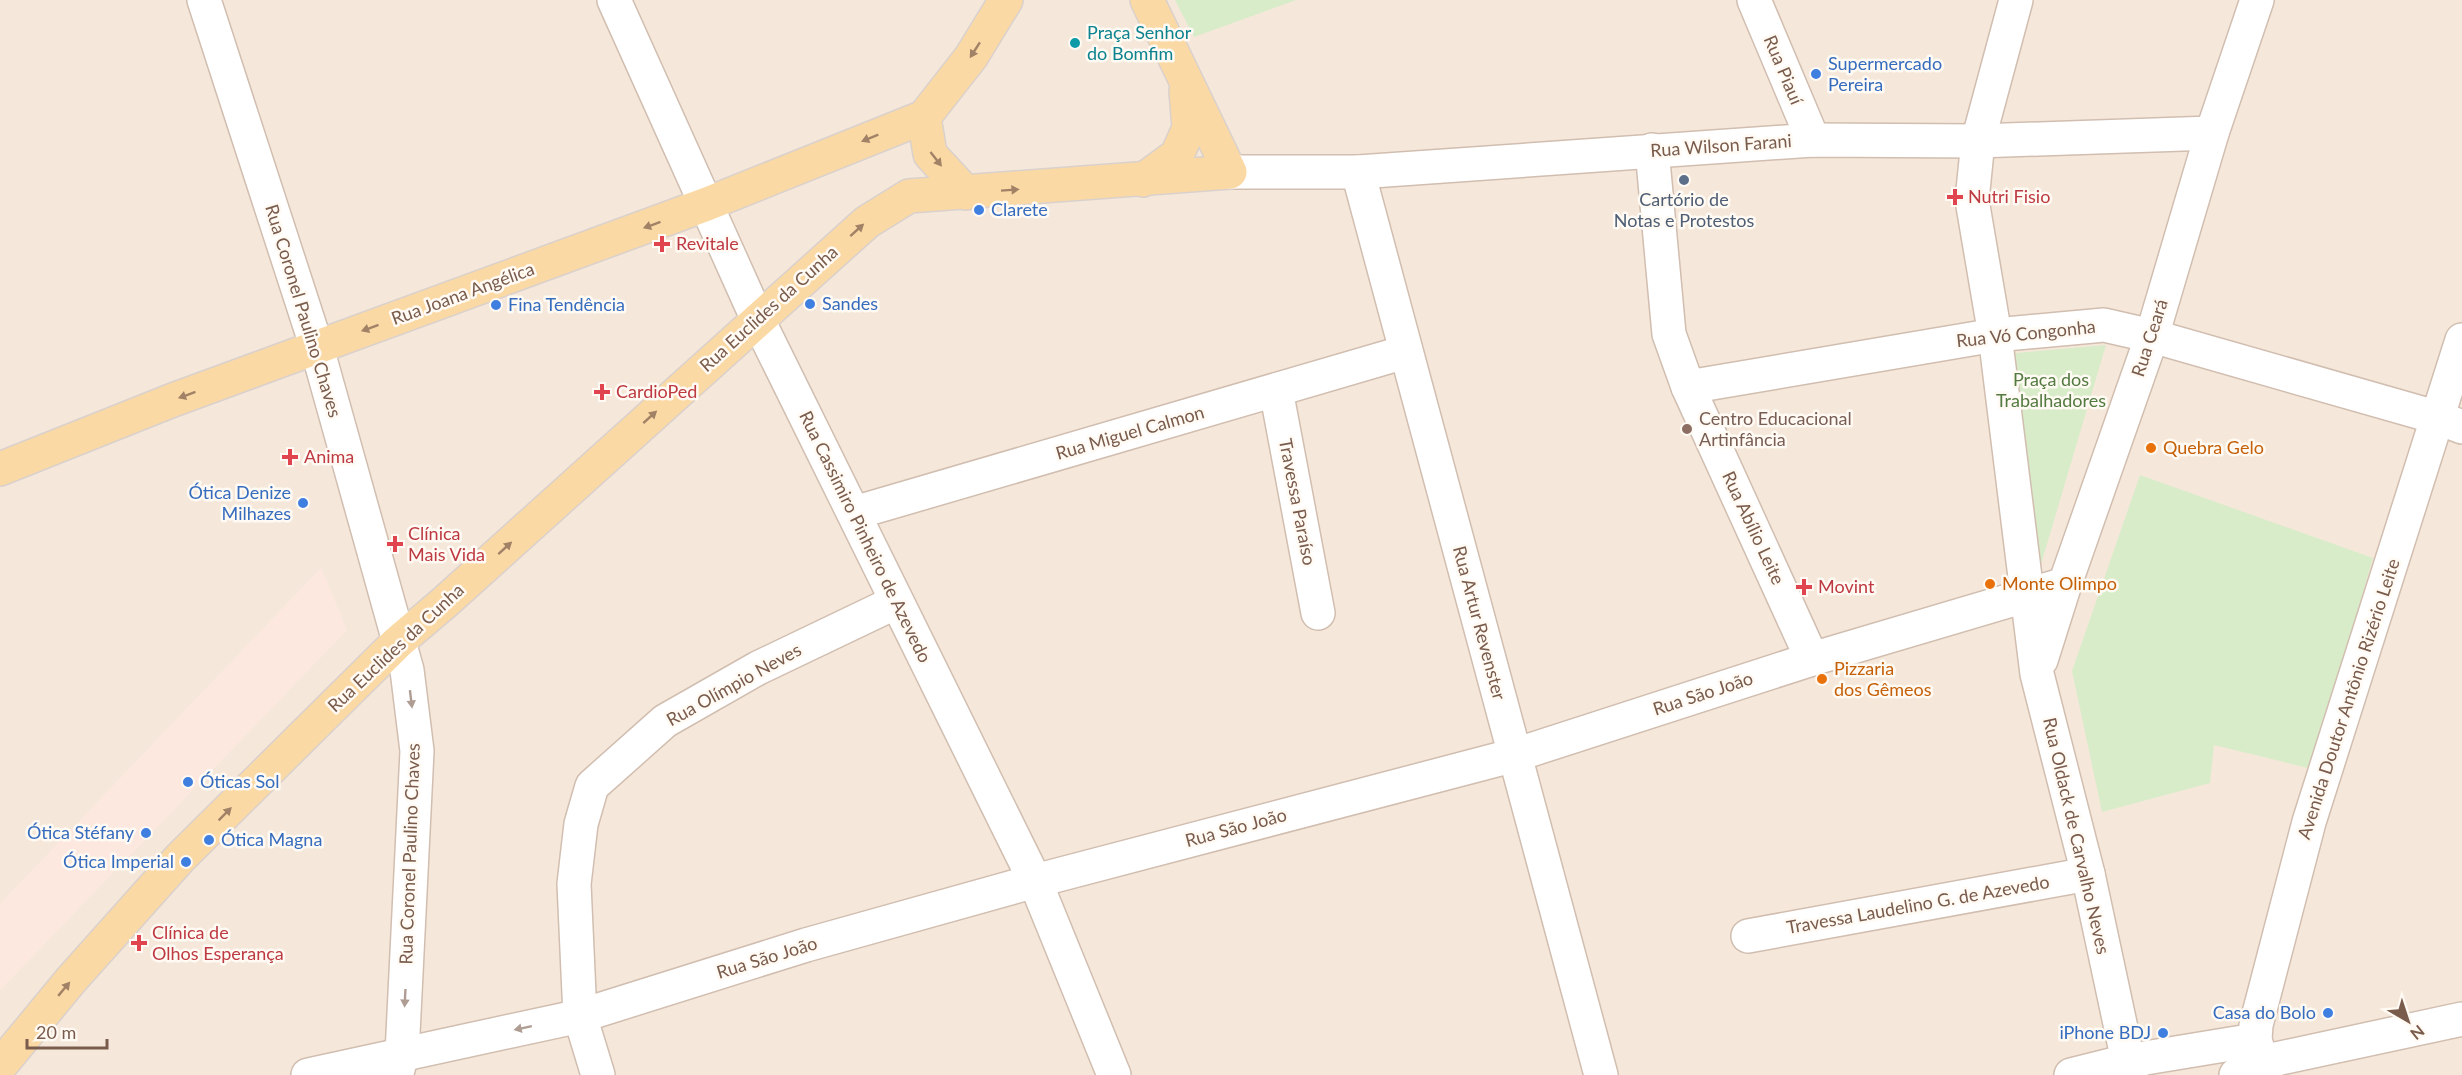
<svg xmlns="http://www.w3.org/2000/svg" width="2462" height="1075" viewBox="0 0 2462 1075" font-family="Lato,sans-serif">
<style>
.residential{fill:#f5e8da}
.commercial{fill:#fde8e0}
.green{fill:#d8ecc9}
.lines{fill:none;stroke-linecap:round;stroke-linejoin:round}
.minor-casing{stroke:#d1beb0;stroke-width:36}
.major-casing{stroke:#dad1cd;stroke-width:36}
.minor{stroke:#fff;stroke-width:33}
.major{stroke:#fbd9a5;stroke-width:33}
.oneway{fill:#a18267}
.oneway2{fill:#af9d94}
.culture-dot{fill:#0f9aa8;stroke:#fffaf3;stroke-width:2}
.shop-dot{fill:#3f7fe0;stroke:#fffaf3;stroke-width:2}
.service-dot{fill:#5c6f8a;stroke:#fffaf3;stroke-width:2}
.health-dot{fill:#e0444e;stroke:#fffaf3;stroke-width:2}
.education-dot{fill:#8d6e63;stroke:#fffaf3;stroke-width:2}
.food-dot{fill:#e8710a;stroke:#fffaf3;stroke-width:2}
.labels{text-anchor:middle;stroke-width:5;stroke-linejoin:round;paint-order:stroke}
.culture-label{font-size:18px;fill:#0d838f;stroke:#fffaf3;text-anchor:start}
.shop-label{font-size:18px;fill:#366cbe;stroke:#fffaf3;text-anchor:start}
.street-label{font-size:18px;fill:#7a5c4d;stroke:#fffaf3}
.health-label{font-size:18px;fill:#be3a42;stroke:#fffaf3;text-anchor:start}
.service-label{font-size:18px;fill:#4e5e75;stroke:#fffaf3}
.park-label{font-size:18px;fill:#537a41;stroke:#fffaf3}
.education-label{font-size:18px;fill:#785e54;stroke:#fffaf3;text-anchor:start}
.food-label{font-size:18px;fill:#c56008;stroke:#fffaf3;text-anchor:start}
</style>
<rect width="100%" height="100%" fill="#fdf6ec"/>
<!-- residential -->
<rect class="residential" x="0" y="0" width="2462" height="1075"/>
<!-- commercial -->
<polygon class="commercial" points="321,568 347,630 0,990 0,904"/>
<!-- green -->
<g class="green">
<polygon points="1175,0 1296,0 1194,37"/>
<polygon points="2106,345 2039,571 2005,354"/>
<polygon points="2140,475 2373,558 2312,769 2214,745 2210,783 2102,812 2072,671"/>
</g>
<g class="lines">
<!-- minor casing -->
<g class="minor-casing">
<g id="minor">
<polyline points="204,0 317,348 407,670 417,751 402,1054 397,1073"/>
<polyline points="614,0 758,320 1035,881 1114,1075"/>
<polyline points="1754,0 1813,140"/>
<polyline points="2016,0 1978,141 1972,200 1995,335 2037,674 2088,874 2131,1075"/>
<polyline points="1652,150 1669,334 1688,387 1812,659"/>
<polyline points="1230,172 1358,172 1813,140 1978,141 2212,133"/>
<polyline points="1358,172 1601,1075"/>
<polyline points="1688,387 1995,335 2104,325 2152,336 2439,418 2462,427"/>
<polyline points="1276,390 1318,613"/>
<polyline points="854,513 1405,352"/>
<polyline points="2041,660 2065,584 2152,336 2212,133 2257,0"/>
<polyline points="1748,936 2088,874"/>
<polyline points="308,1075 580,1016 806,945 1035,881 1515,755 1812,659 2065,584"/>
<polyline points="598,1075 580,1016 574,884 581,824 592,786 665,721 758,668 896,602"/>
<polyline points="2071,1075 2127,1061 2255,1040"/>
<polyline points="2236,1075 2262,1062 2462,1019"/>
<polyline points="2266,1075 2255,1040 2256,1025 2309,822 2462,340"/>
</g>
</g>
<!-- major casing -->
<g class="major-casing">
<g id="major">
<polyline points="924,117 971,57 1006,0"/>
<polyline points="924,117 930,154 966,193"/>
<polyline points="1143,180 1177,155 1189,128 1186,91"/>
<polyline points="0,469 173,400 707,204 924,117"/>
<polyline points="0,1066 71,980 180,858 398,642 445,602 867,222 909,196 1230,172 1147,0"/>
</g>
</g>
<!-- minor -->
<use href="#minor" class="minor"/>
<!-- major -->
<use href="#major" class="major"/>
</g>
<!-- one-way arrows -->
<defs><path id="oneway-solid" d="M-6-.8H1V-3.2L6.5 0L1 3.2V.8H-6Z" transform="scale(1.5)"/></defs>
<g class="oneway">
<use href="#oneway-solid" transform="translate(975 50) rotate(123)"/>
<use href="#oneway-solid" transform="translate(870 138) rotate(158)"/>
<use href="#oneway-solid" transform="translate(936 159) rotate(52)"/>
<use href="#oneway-solid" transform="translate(1010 190) rotate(-4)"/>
<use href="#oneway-solid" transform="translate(652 225) rotate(160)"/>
<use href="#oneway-solid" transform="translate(857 230) rotate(-42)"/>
<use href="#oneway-solid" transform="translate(370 328) rotate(160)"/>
<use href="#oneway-solid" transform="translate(187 395) rotate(160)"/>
<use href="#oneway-solid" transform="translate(650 417) rotate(-42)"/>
<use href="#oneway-solid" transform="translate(505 548) rotate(-42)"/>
<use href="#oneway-solid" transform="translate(225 814) rotate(-45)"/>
<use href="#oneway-solid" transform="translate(64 989) rotate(-50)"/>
</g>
<g class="oneway2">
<use href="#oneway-solid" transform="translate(411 699) rotate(83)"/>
<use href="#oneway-solid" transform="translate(405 998) rotate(93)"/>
<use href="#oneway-solid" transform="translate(523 1028) rotate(168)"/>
</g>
<!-- markers -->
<circle class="culture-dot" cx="1075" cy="43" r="6"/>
<g class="shop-dot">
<circle cx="1816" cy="74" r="6"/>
<circle cx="979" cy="210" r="6"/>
<circle cx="810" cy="304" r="6"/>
<circle cx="496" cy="305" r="6"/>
<circle cx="303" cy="503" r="6"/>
<circle cx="188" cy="782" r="6"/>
<circle cx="146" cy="833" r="6"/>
<circle cx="209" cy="840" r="6"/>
<circle cx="186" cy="862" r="6"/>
<circle cx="2328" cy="1013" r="6"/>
<circle cx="2163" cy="1033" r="6"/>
</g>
<circle class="service-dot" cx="1684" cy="180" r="6"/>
<g class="health-dot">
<path d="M1952 188h6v6h6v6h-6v6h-6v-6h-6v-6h6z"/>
<path d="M659 235h6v6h6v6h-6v6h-6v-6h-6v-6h6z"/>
<path d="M599 383h6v6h6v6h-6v6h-6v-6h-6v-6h6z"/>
<path d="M287 448h6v6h6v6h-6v6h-6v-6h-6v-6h6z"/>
<path d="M392 535h6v6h6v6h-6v6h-6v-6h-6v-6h6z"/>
<path d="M1801 578h6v6h6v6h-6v6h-6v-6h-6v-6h6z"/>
<path d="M136 934h6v6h6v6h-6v6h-6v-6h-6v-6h6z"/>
</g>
<circle class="education-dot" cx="1687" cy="429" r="6"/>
<g class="food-dot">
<circle cx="2151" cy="448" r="6"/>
<circle cx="1990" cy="584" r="6"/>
<circle cx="1822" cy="679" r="6"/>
</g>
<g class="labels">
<!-- culture labels -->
<g class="culture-label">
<text x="1087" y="39">Praça Senhor<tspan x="1087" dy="21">do Bomfim</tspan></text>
</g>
<!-- shop labels -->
<g class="shop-label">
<text x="1828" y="70">Supermercado<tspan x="1828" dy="21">Pereira</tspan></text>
<text x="991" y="216">Clarete</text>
<text x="822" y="310">Sandes</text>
<text x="508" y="311">Fina Tendência</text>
<text x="291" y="499" text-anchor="end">Ótica Denize<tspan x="291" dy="21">Milhazes</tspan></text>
<text x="200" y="788">Óticas Sol</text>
<text x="134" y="839" text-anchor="end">Ótica Stéfany</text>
<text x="221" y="846">Ótica Magna</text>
<text x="174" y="868" text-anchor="end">Ótica Imperial</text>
<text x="2316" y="1019" text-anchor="end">Casa do Bolo</text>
<text x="2151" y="1039" text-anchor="end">iPhone BDJ</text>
</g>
<!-- street labels -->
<g class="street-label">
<text transform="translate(1783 70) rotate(67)" y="6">Rua Piauí</text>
<text transform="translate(1721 146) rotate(-4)" y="6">Rua Wilson Farani</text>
<text transform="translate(463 294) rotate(-20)" y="6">Rua Joana Angélica</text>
<text transform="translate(769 309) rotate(-42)" y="6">Rua Euclides da Cunha</text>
<text transform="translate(303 311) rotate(73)" y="6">Rua Coronel Paulino Chaves</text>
<text transform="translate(2026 334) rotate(-6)" y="6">Rua Vó Congonha</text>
<text transform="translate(2150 338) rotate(-72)" y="6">Rua Ceará</text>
<text transform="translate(1130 433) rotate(-16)" y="6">Rua Miguel Calmon</text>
<text transform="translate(1297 502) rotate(79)" y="6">Travessa Paraíso</text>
<text transform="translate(1753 528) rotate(65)" y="6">Rua Abílio Leite</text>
<text transform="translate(865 537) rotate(64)" y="6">Rua Cassimiro Pinheiro de Azevedo</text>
<text transform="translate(1479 623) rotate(75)" y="6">Rua Artur Revenster</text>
<text transform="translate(396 648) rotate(-43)" y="6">Rua Euclides da Cunha</text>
<text transform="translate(734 685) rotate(-29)" y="6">Rua Olímpio Neves</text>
<text transform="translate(1703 694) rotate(-18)" y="6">Rua São João</text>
<text transform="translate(2349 699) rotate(-72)" y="6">Avenida Doutor Antônio Rizério Leite</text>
<text transform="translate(1236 828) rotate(-15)" y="6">Rua São João</text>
<text transform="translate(2076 836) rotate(77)" y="6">Rua Oldack de Carvalho Neves</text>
<text transform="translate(410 854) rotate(-88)" y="6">Rua Coronel Paulino Chaves</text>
<text transform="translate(1918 905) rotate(-10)" y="6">Travessa Laudelino G. de Azevedo</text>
<text transform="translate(767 958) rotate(-17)" y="6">Rua São João</text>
</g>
<!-- health labels -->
<g class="health-label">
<text x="1968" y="203">Nutri Fisio</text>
<text x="676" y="250">Revitale</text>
<text x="616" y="398">CardioPed</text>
<text x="304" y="463">Anima</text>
<text x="408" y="540">Clínica<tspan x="408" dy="21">Mais Vida</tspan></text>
<text x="1818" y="593">Movint</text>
<text x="152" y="939">Clínica de<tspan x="152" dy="21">Olhos Esperança</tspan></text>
</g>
<!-- service labels -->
<g class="service-label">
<text x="1684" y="206">Cartório de<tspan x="1684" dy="21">Notas e Protestos</tspan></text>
</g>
<!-- park labels -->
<g class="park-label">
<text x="2051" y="386">Praça dos<tspan x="2051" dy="21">Trabalhadores</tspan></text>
</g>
<!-- education labels -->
<g class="education-label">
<text x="1699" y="425">Centro Educacional<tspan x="1699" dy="21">Artinfância</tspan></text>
</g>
<!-- food labels -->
<g class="food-label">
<text x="2163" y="454">Quebra Gelo</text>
<text x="2002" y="590">Monte Olimpo</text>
<text x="1834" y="675">Pizzaria<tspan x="1834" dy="21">dos Gêmeos</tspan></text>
</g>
</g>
<!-- north arrow -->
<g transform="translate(2408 1021) rotate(141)" stroke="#fffaf3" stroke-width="4.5" paint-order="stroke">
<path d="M0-4.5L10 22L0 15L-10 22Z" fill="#7a5c4d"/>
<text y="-9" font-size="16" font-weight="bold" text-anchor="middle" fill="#7a5c4d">N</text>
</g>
<!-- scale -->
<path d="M27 1039v9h80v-9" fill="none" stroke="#7a5c4d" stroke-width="3"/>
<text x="36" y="1039" font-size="18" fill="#7a5c4d" stroke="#fffaf3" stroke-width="4.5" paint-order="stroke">20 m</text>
</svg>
